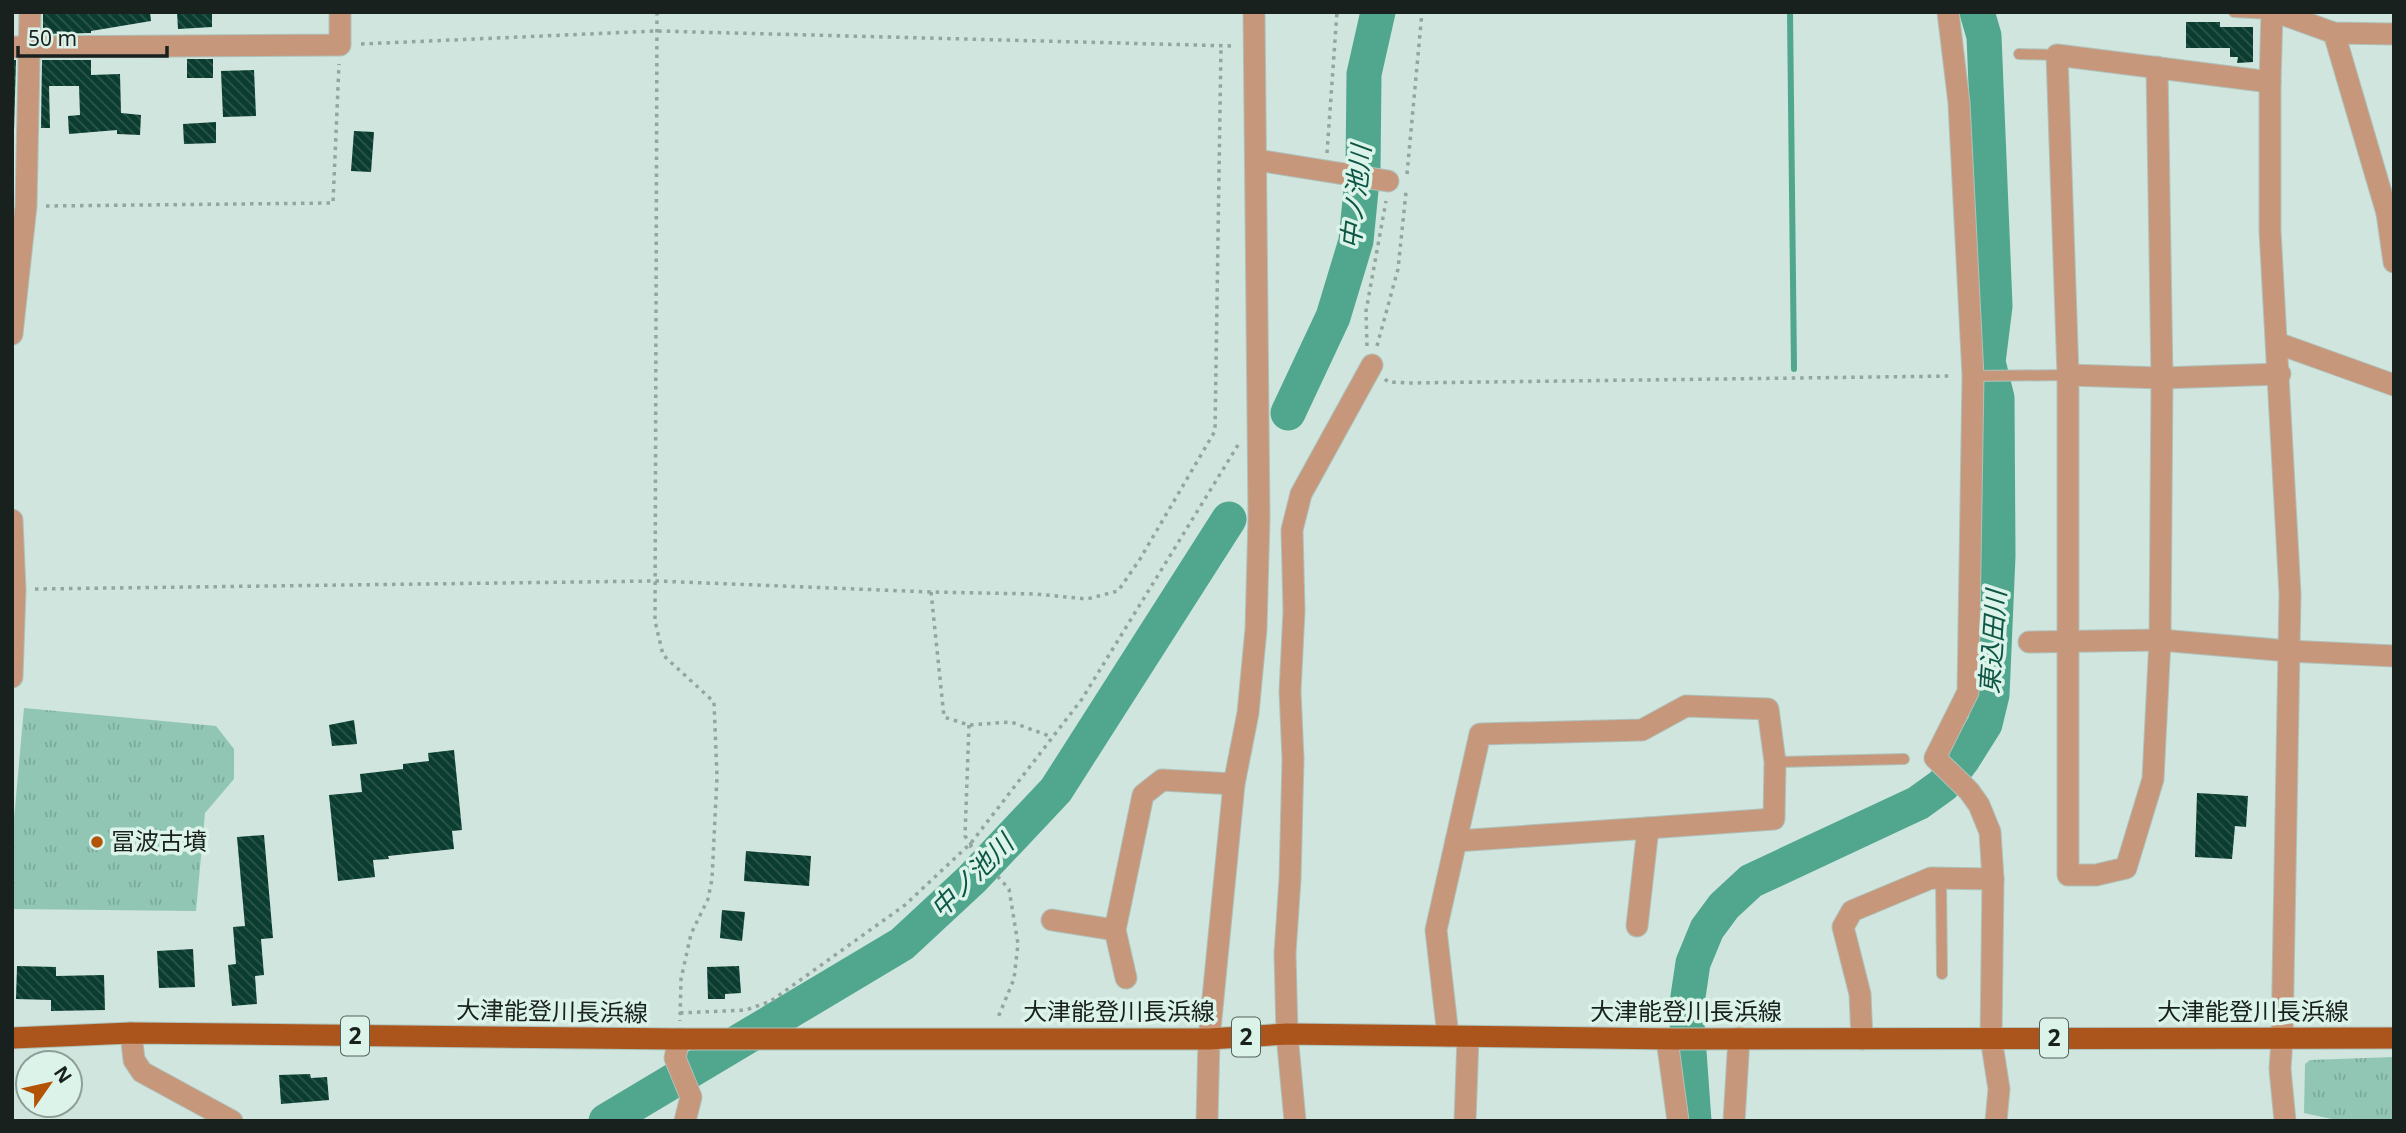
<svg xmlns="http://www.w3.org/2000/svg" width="2406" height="1133" viewBox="0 0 2406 1133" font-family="'Noto Sans','Noto Sans JP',sans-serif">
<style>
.park{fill:url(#park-tufts)}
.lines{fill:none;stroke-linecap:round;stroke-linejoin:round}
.stream{stroke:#50a78e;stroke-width:6}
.river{stroke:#50a78e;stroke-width:35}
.building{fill:url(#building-back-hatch)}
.service-casing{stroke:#aec2bb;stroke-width:12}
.minor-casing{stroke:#aec2bb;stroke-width:23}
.tertiary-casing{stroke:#aec2bb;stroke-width:23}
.primary-casing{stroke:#aec2bb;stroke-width:23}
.path{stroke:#94a59f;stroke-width:3.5;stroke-dasharray:3.5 5;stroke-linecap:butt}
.service{stroke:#c7977c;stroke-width:10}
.minor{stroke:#c7977c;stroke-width:21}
.tertiary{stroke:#c7977c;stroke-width:21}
.primary{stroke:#ab551c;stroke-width:21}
.poi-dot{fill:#b25306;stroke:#dcf3ea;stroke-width:2.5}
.labels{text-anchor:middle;stroke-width:7;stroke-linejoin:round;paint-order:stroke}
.shield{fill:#dcf3ea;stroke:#54605b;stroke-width:2}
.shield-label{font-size:23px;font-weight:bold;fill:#19211e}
.poi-label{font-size:24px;fill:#19211e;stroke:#dcf3ea;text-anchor:start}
.street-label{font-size:24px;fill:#19211e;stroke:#dcf3ea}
.water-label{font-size:26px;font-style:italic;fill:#0d5644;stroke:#dcf3ea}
</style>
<defs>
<pattern id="park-tufts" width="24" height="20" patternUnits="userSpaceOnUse" patternTransform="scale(1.75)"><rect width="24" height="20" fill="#91c6b4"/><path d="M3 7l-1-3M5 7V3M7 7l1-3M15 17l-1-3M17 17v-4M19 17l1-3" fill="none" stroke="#7caa9a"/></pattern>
<pattern id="building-back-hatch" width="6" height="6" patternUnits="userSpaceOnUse" patternTransform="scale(1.75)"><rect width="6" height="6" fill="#0a3c2f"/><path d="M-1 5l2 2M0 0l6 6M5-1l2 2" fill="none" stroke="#2d564b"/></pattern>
</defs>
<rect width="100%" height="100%" fill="#cfe5dd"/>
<!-- park -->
<g class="park">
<polygon points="24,708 216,726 234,749 234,779 205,813 196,911 12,909 12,841"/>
<polygon points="2394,1057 2394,1121 2341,1121 2304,1113 2305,1064 2310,1060"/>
</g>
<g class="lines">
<!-- stream -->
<polyline class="stream" points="1790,12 1794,369"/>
<!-- river -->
<g class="river">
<polyline points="1288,413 1333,317 1356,241 1363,170 1364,74 1378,12"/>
<polyline points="606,1121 902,944 972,879 1056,790 1229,519"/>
<polyline points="1694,1121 1686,1010 1693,963 1707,929 1724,906 1751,881 1918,803 1943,785 1963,759 1985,724 1992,695 1998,556 1997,398 1988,362 1995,306 1984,36 1977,12"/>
</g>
</g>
<!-- building -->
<g class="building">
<polygon points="43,12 150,12 151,21 91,31 91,33 43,34"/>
<polygon points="177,12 212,12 212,27 178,29"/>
<polygon points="2186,22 2220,22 2220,27 2253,27 2253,62 2237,63 2238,57 2230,57 2230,48 2186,48"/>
<rect x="187" y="59" width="26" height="19"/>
<polygon points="12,60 16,60 14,131 12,131"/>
<polygon points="42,60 91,60 91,75 120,74 121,113 141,115 140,135 117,134 117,130 69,134 68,116 80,115 79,86 49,86 50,128 41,128"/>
<polygon points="254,70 256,116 223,117 221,71"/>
<polygon points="216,122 216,143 184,144 183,124"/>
<polygon points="354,131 374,132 371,172 351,171"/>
<polygon points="354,720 357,744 332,746 329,725"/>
<polygon points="454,750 462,830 452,831 454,849 388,856 389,859 373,860 375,877 338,881 329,795 362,792 360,774 403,769 403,764 429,761 428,753"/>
<polygon points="2197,793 2248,796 2246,827 2235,826 2232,859 2195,857"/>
<polygon points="264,835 273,938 261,939 264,975 255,976 257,1004 232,1006 228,965 236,964 233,927 245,926 237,837"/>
<polygon points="746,851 811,856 809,886 744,881"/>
<polygon points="722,910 745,912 742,941 720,938"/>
<polygon points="193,949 195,987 159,988 157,951"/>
<polygon points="17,966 56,967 56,976 104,975 105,1010 51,1011 51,1000 16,999"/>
<polygon points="739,966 741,993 725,994 725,999 708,999 707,967"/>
<polygon points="310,1074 311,1078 327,1077 329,1100 281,1104 279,1075"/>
</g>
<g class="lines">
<!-- service casing -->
<g class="service-casing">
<g id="service">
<polyline points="2234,12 2272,14"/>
<polyline points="2019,54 2057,55"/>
<polyline points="1973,376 2068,375"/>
<polyline points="1775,762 1904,759"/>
<polyline points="1941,878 1942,974"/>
</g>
</g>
<!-- minor casing -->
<g class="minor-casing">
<g id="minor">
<polyline points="1948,12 1959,103 1973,376 1968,692 1935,758 1969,791 1979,805 1990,832 1993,879 1991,1038 1999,1089 1996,1121"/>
<polyline points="2276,12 2334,33 2394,34"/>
<polyline points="2334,33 2387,213"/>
<polyline points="12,47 340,45 340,12"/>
<polyline points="2157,67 2162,378 2160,640 2153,779 2126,868 2096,875 2068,875 2068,375 2057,55 2270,82 2272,12"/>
<polyline points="1257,160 1388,181"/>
<polyline points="2394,213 2387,213 2394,262"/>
<polyline points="12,334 26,206 30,12"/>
<polyline points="2277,343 2394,385"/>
<polyline points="2068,375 2162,378 2280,374"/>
<polyline points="12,520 15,590 12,677"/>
<polyline points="2029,642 2160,640 2289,651 2394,656"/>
<polyline points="1456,841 1480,734 1642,730 1686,706 1768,709 1775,762 1774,819 1648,828"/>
<polyline points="1052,920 1115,930"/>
<polyline points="1126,978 1115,930 1143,795 1162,780 1234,784"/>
<polyline points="131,1033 134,1060 142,1072 232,1121"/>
<polyline points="1448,1036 1436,930 1456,841 1648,828 1637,926"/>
<polyline points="679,1039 675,1058 691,1097 685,1121"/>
<polyline points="1667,1039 1678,1121"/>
<polyline points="1862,1039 1860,994 1843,927 1852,911 1931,878 1993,879"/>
<polyline points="2282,1039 2280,1069 2285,1121"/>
<polyline points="1295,1121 1287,1034 1285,953 1290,879 1293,759 1290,691 1294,611 1292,530 1301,494 1372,365"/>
<polyline points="1465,1121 1468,1037"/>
<polyline points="1734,1121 1739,1038"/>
</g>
</g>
<!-- tertiary casing -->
<g class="tertiary-casing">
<g id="tertiary">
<polyline points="2270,82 2270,231 2290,594 2282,1039"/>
<polyline points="1207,1121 1209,1039 1234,784 1248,713 1256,629 1259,518 1254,12"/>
</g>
</g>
<!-- primary casing -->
<g class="primary-casing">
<polyline id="primary" points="12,1038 131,1033 679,1039 1209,1039 1287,1034 1674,1039 2394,1038"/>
</g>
<!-- path -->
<g class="path">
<polyline points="657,12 655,621 663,655 714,702 717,777 712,879 708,899 691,934 681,979 680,1021"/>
<polyline points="361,44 656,31 1234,46"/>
<polyline points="1327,153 1337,12"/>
<polyline points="1407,174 1422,12"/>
<polyline points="46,206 333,203 339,64"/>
<polyline points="1367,346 1366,311 1386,201"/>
<polyline points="1377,346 1398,269 1406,192"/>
<polyline points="1385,379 1388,382 1409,383 1953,376"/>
<polyline points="35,589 656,581 931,592 1036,594 1087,599 1118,591 1140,559 1215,431 1221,46"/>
<polyline points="931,592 944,717 969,725 1011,722 1052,737"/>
<polyline points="969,725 965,836 971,844"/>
<polyline points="971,844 971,847 1009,889 1018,944 1014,979 997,1020"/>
<polyline points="680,1013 746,1010 771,1001 905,905 971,843 1082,699 1238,445"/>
</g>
<!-- service -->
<use href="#service" class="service"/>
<!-- minor -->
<use href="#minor" class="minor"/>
<!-- tertiary -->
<use href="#tertiary" class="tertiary"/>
<!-- primary -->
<use href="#primary" class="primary"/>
</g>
<!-- markers -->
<circle class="poi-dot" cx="97" cy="842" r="7"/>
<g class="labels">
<!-- shield labels -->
<g class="shield">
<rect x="341" y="1016.5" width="28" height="39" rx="5"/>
<rect x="1232" y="1017.5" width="28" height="39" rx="5"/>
<rect x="2040" y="1018.5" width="28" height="39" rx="5"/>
</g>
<g class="shield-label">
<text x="355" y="1044">2</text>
<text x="1246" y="1045">2</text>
<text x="2054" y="1046">2</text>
</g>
<!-- poi labels -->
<g class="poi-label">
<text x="111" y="850">冨波古墳</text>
</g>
<!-- street labels -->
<g class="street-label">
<text transform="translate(552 1012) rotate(1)" y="8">大津能登川長浜線</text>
<text x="1119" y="1020">大津能登川長浜線</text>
<text x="1686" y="1020">大津能登川長浜線</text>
<text x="2253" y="1020">大津能登川長浜線</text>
</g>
<!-- water labels -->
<g class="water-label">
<text transform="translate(1356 197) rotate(-84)" y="9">中ノ池川</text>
<text transform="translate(1993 642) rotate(-86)" y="9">東込田川</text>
<text transform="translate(972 876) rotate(-45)" y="9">中ノ池川</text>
</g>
</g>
<!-- border -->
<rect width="2406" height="1133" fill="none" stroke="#19211e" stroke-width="28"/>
<!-- north arrow -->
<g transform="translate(49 1084) rotate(56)"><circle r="33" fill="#dcf3ea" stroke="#8e9f98" stroke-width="2"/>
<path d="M0-5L12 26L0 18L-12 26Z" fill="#b25306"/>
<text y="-10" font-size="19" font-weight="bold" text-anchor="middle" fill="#19211e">N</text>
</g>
<!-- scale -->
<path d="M18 46v10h149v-10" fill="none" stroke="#19211e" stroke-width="3.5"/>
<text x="28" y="46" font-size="21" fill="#19211e" stroke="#dcf3ea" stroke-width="5" paint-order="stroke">50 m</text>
</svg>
